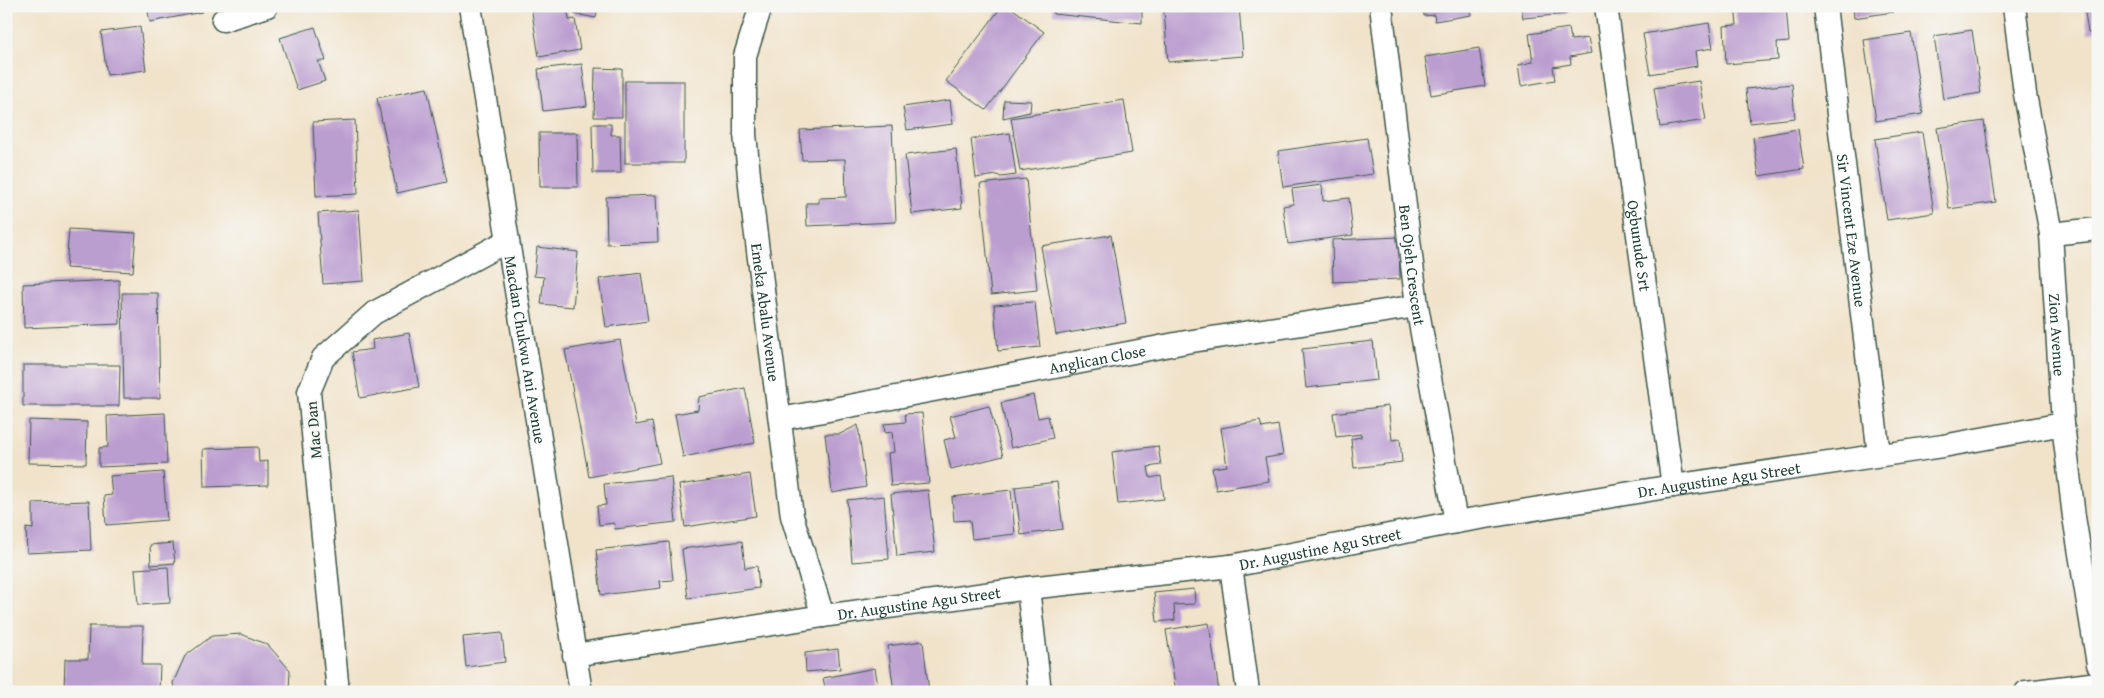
<svg xmlns="http://www.w3.org/2000/svg" width="2104" height="698" viewBox="0 0 2104 698" font-family="'Gentium Book Plus',serif">
<style>
.building{fill:#bb9ed0}
.lines{fill:none;stroke-linecap:round;stroke-linejoin:round}
.minor-casing{stroke:#3e564a;stroke-width:25}
.minor{stroke:#fff;stroke-width:22}
.labels{text-anchor:middle;stroke-width:4;stroke-linejoin:round;paint-order:stroke}
.street-label{font-size:16px;fill:#1f3d34;stroke:#f6f6f2}
</style>
<rect width="100%" height="100%" fill="#f6f6f2"/>
<filter id="ink" filterUnits="userSpaceOnUse"><feTurbulence type="fractalNoise" baseFrequency=".02" numOctaves="2"/><feDisplacementMap in="SourceGraphic" scale="10" xChannelSelector="R" yChannelSelector="G"/><feConvolveMatrix kernelMatrix="1 2 1 2 8 2 1 2 1" color-interpolation-filters="sRGB"/></filter>
<filter id="wash" filterUnits="userSpaceOnUse"><feTurbulence type="fractalNoise" baseFrequency=".0096" numOctaves="4" result="noise"/><feDisplacementMap in="SourceGraphic" scale="20" xChannelSelector="R" yChannelSelector="G"/><feGaussianBlur stdDeviation="1.12" result="paint"/><feColorMatrix in="noise" values="0 0 0 0 0 0 0 0 0 0 0 0 0 0 0 0 0 1.4 0 .05"/><feComposite in="paint" operator="in"/></filter>
<g filter="url(#wash)">
<rect width="100%" height="100%" fill="#f1e3ca"/>
<g id="blocks">
<!-- building -->
<g class="building">
<polygon points="147,6 200,6 202,12 150,22"/>
<polygon points="531,6 567,6 569,20 575,19 580,50 539,57"/>
<polygon points="575,6 598,6 596,18 574,14"/>
<polygon points="1002,6 1009,6 1044,32 986,110 946,81"/>
<polygon points="1053,6 1142,6 1142,23 1053,14"/>
<polygon points="1218,6 1239,6 1243,56 1168,62 1164,10"/>
<polygon points="1423,6 1470,6 1471,15 1435,21 1434,15 1424,16"/>
<polygon points="1521,6 1566,6 1567,14 1523,18"/>
<polygon points="1735,6 1786,6 1789,42 1777,43 1778,60 1726,64 1724,26 1737,25"/>
<polygon points="1853,6 1892,6 1893,12 1854,18"/>
<polygon points="2084,6 2098,6 2098,32 2088,33"/>
<polygon points="1709,23 1713,48 1695,51 1697,66 1650,74 1643,34"/>
<polygon points="140,27 146,70 107,75 101,32"/>
<polygon points="315,27 326,61 318,61 325,81 297,90 280,38"/>
<polygon points="1569,28 1571,40 1588,38 1591,53 1570,57 1571,64 1553,67 1555,80 1521,86 1518,65 1533,62 1529,34"/>
<polygon points="1972,30 1981,93 1943,99 1934,36"/>
<polygon points="1911,33 1923,114 1876,121 1864,40"/>
<polygon points="1479,48 1485,86 1431,95 1425,57"/>
<polygon points="582,64 587,106 543,111 538,69"/>
<polygon points="595,68 622,69 622,117 594,117"/>
<rect x="625" y="81" width="59" height="82"/>
<polygon points="1699,81 1706,120 1660,127 1654,88"/>
<polygon points="1792,84 1795,118 1750,123 1746,89"/>
<polygon points="427,88 447,182 397,193 377,98"/>
<polygon points="950,100 953,124 907,130 903,107"/>
<polygon points="1004,100 1031,101 1030,112 1003,118"/>
<polygon points="1124,100 1132,153 1020,171 1011,118"/>
<polygon points="355,120 358,194 316,196 313,122"/>
<polygon points="1984,121 1996,202 1949,209 1937,128"/>
<polygon points="592,124 611,124 611,135 620,135 621,173 593,173"/>
<polygon points="892,126 896,222 807,226 806,203 819,203 819,198 846,197 845,159 802,160 800,130"/>
<polygon points="1798,129 1804,169 1759,176 1753,137"/>
<polygon points="1922,132 1934,213 1887,220 1875,139"/>
<polygon points="539,133 577,133 578,187 540,187"/>
<polygon points="1010,133 1016,175 1001,177 997,175 976,178 971,139"/>
<polygon points="1367,138 1373,174 1283,187 1278,151"/>
<polygon points="956,149 962,208 912,214 905,155"/>
<polygon points="1026,179 1037,290 991,295 980,184"/>
<polygon points="1322,185 1323,201 1349,198 1353,235 1288,244 1283,206 1294,204 1292,189"/>
<polygon points="656,195 658,242 607,244 606,197"/>
<polygon points="359,210 364,281 323,284 318,213"/>
<polygon points="69,229 136,233 133,272 66,268"/>
<polygon points="1111,235 1126,323 1056,335 1041,246"/>
<polygon points="1399,237 1400,279 1333,282 1332,240"/>
<polygon points="537,247 578,252 573,307 541,304 544,277 534,276"/>
<polygon points="641,273 648,321 606,327 599,279"/>
<polygon points="119,280 120,324 24,328 23,284"/>
<polygon points="122,293 158,293 160,398 124,398"/>
<polygon points="1032,302 1035,303 1040,347 998,351 994,305"/>
<polygon points="409,333 419,387 360,398 352,352 373,349 372,340"/>
<polygon points="620,340 636,425 652,422 660,463 589,477 565,350"/>
<polygon points="1373,341 1377,380 1306,388 1302,349"/>
<polygon points="23,365 120,365 119,406 23,406"/>
<polygon points="745,388 755,443 683,457 675,414 698,410 699,397"/>
<polygon points="1033,395 1038,418 1048,416 1053,438 1011,448 1001,403"/>
<polygon points="989,406 1003,456 951,469 944,440 956,437 950,416"/>
<polygon points="1388,406 1392,440 1400,439 1402,462 1354,468 1351,439 1361,437 1361,434 1336,437 1333,413"/>
<polygon points="165,413 167,464 99,467 99,448 108,447 107,416"/>
<polygon points="922,413 929,483 891,486 888,453 894,452 892,432 885,433 884,424 906,422 905,414"/>
<polygon points="29,420 87,422 86,464 28,463"/>
<polygon points="1260,421 1262,428 1278,425 1283,455 1265,458 1269,481 1216,490 1212,468 1227,466 1221,428"/>
<polygon points="858,425 866,487 832,493 825,434 840,434"/>
<polygon points="1158,446 1161,465 1148,467 1150,478 1161,476 1164,499 1118,504 1112,452"/>
<polygon points="258,447 259,462 268,461 268,485 204,487 203,449"/>
<polygon points="163,472 167,520 106,525 104,496 112,495 110,476"/>
<polygon points="750,474 756,516 685,527 679,485"/>
<polygon points="671,477 676,522 615,529 614,523 599,525 597,506 606,505 604,484"/>
<polygon points="1057,482 1063,529 1021,535 1015,487"/>
<polygon points="928,490 935,552 897,556 891,494"/>
<polygon points="1011,490 1015,534 972,539 970,520 954,521 952,497"/>
<polygon points="884,496 889,559 852,562 847,500"/>
<polygon points="89,501 91,550 27,553 26,528 33,529 33,503"/>
<polygon points="742,541 745,568 757,566 759,588 688,598 682,549"/>
<polygon points="669,542 673,580 660,581 661,588 601,595 596,550"/>
<polygon points="173,543 175,563 151,565 150,545"/>
<polygon points="168,567 170,603 138,605 135,569"/>
<polygon points="1194,589 1195,604 1174,605 1175,620 1157,622 1154,593"/>
<polygon points="1209,623 1219,692 1176,692 1166,630"/>
<polygon points="89,626 143,626 142,665 160,665 159,692 64,692 65,659 88,659"/>
<polygon points="502,633 505,662 466,667 463,637"/>
<polygon points="241,634 268,645 290,670 289,692 175,692 173,683 185,656 212,636"/>
<polygon points="923,641 929,692 894,692 888,646"/>
<polygon points="838,649 840,669 806,672 805,653"/>
<polygon points="875,668 879,692 826,692 823,678"/>
</g>
</g>
</g>
<g filter="url(#ink)">
<use href="#blocks" fill-opacity="0" stroke="#3e564a" stroke-width="1"/>
<g class="lines">
<!-- minor casing -->
<g class="minor-casing">
<g id="minor">
<path id="s1" d="M470,6L581,692"/>
<path id="s2" d="M761,6L745,56V134L751,196L792,516L823,616"/>
<path id="s3" d="M1381,6L1417,306L1456,522"/>
<path id="s4" d="M1606,6L1673,486"/>
<path id="s5" d="M1825,6L1879,455"/>
<path id="s6" d="M2014,6L2025,94L2051,234L2063,424L2074,517L2098,664"/>
<polyline points="223,20 267,6"/>
<polyline points="2051,234 2098,229"/>
<path id="s7" d="M781,419L1186,342L1417,306"/>
<polyline points="1231,566 1248,692"/>
<polyline points="1028,588 1040,692"/>
<path id="s8" d="M574,655L823,616L1028,588L1231,566L1456,522L1673,486L1943,446L2063,424"/>
<polyline points="338,692 309,392 323,358 374,313 507,241"/>
<polyline points="2026,692 2098,683"/>
</g>
</g>
<!-- minor -->
<use href="#minor" class="minor"/>
</g>
</g>
<g class="labels">
<!-- street labels -->
<g class="street-label">
<text dy="6" stroke="none"><textPath href="#s5" startOffset="226">Sir Vincent Eze Avenue</textPath></text>
<text dy="6" stroke="none"><textPath href="#s4" startOffset="242">Ogbunude Srt</textPath></text>
<text dy="6" stroke="none"><textPath href="#s3" startOffset="261">Ben Ojeh Crescent</textPath></text>
<text dy="6" stroke="none"><textPath href="#s2" startOffset="310">Emeka Abalu Avenue</textPath></text>
<text dy="6" stroke="none"><textPath href="#s6" startOffset="332">Zion Avenue</textPath></text>
<text dy="6" stroke="none"><textPath href="#s1" startOffset="348">Macdan Chukwu Ani Avenue</textPath></text>
<text dy="6" stroke="none"><textPath href="#s7" startOffset="322">Anglican Close</textPath></text>
<text transform="translate(313 430) rotate(-95)" y="6">Mac Dan</text>
<text dy="6" stroke="none"><textPath href="#s8" startOffset="1159">Dr. Augustine Agu Street</textPath></text>
<text dy="6" stroke="none"><textPath href="#s8" startOffset="754">Dr. Augustine Agu Street</textPath></text>
<text dy="6" stroke="none"><textPath href="#s8" startOffset="349">Dr. Augustine Agu Street</textPath></text>
</g>
</g>
<!-- margin -->
<rect width="2104" height="698" fill="none" stroke="#f6f6f2" stroke-width="25"/>
</svg>
